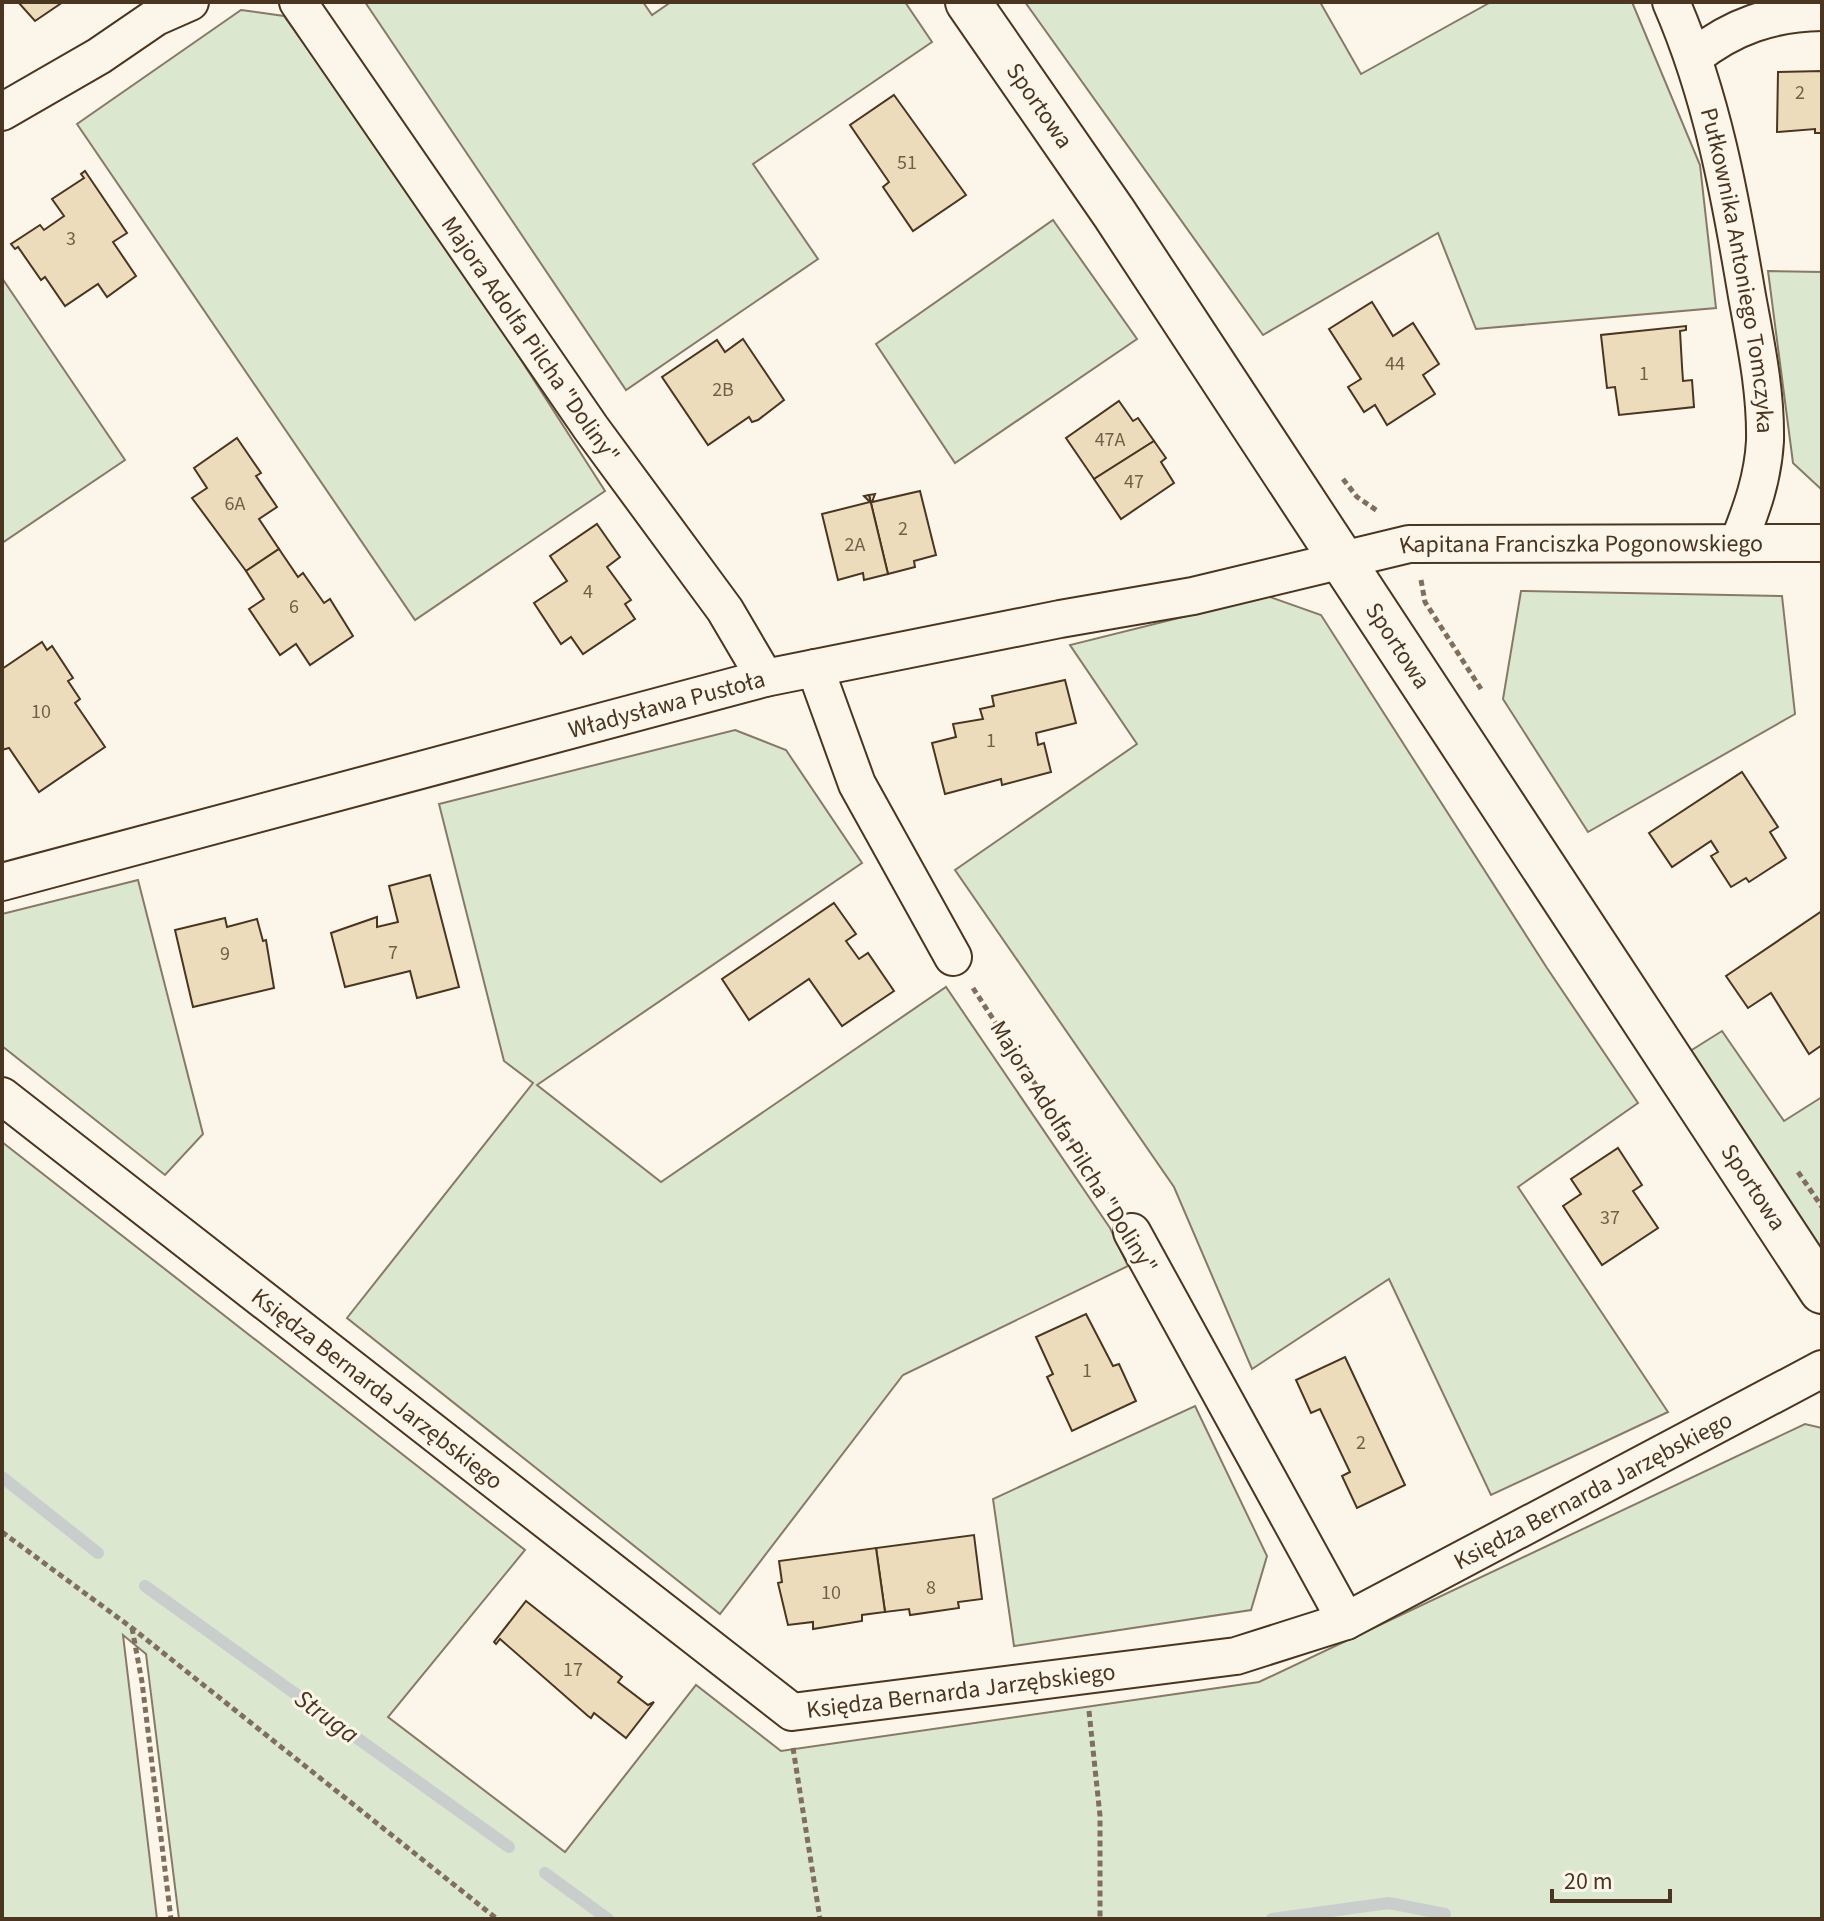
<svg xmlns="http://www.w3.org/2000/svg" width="1824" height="1921" viewBox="0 0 1824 1921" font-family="'Source Sans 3',sans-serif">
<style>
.green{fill:#dce7d0;stroke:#887966;stroke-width:2}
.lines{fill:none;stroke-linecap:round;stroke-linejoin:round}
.stream{stroke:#c9cecd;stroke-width:12}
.building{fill:#ecdcbc;stroke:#4a3520;stroke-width:2}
.street-casing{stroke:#4a3520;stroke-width:40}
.secondary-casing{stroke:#4a3520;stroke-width:48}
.path{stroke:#7f6f5c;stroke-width:5;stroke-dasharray:6 4;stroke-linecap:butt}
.street{stroke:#fbf6e9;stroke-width:36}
.secondary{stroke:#fbf6e9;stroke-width:44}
.labels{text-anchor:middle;stroke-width:6;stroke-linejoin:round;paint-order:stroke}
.number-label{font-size:20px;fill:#725f47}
.street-label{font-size:24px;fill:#4a3520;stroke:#fbf6e9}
.water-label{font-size:26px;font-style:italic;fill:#4a3520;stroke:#fbf6e9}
</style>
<rect width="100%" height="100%" fill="#fbf6e9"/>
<!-- green -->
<g class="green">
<polygon points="365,2 643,2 652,15 671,2 905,2 932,42 753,164 818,259 626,390"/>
<polygon points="1025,2 1320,2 1361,74 1491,2 1632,2 1700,165 1716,308 1476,329 1438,233 1263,335"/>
<polygon points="241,10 284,16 446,243 605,491 415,620 77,124"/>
<polygon points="1053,220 1137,339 955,463 876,344"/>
<polygon points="1768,271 1822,272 1822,490 1793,463"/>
<polygon points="2,278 125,460 2,543"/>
<polygon points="1521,591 1782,596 1795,714 1588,832 1503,699"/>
<polygon points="1267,596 1321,615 1547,968 1638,1103 1518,1187 1668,1412 1491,1495 1389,1279 1252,1369 1174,1187 955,870 1137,744 1070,645"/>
<polygon points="735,730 786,750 862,863 537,1085 661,1182 946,987 1110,1228 1128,1266 903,1375 720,1614 347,1318 533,1083 504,1061 439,804"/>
<polygon points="138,880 203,1134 165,1175 2,1046 2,914"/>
<polygon points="1722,1031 1784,1121 1822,1097 1822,1255 1687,1053"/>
<polygon points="2,1142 525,1550 388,1717 565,1852 696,1685 781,1751 1259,1682 1805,1424 1822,1428 1822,1919 179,1919 146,1654 123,1635 157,1919 2,1919"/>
<polygon points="1195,1406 1267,1556 1251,1610 1014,1646 993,1499"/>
</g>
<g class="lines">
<!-- stream -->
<g class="stream">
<polyline points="2,1477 98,1553"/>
<polyline points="145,1586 509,1847"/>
<polyline points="545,1873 608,1919"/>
<polyline points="1272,1919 1389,1903 1445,1914"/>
</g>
</g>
<!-- building -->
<g class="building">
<polygon points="18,2 63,2 35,21"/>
<polygon points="1822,71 1822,133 1815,133 1815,129 1777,132 1778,72"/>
<polygon points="894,95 966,195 913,231 883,187 889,182 850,125"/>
<polygon points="85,171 127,233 113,242 136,276 107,297 98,284 65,306 45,277 41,280 18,247 15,249 11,244 40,225 44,230 64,216 52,199 84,178 81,174"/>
<polygon points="1372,302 1393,336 1413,323 1439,364 1423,375 1435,394 1387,425 1375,405 1364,412 1348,387 1361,379 1329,329"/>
<polygon points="1686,326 1686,330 1680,331 1682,366 1683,381 1692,380 1694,407 1619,415 1615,387 1607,388 1601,335"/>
<polygon points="743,339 784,400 758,420 752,422 749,417 708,445 662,377 717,340 725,352"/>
<polygon points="1119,401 1133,421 1138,418 1154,441 1094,479 1066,438"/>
<polygon points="237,438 261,473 256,476 277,507 259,519 279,549 246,571 192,498 207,488 194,468"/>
<polygon points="1154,441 1166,458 1161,462 1174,483 1121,519 1094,479"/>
<polygon points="920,491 936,555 914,561 915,567 888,574 869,495 875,494 872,502"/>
<polygon points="869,495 888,574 864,580 863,573 838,580 822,514 870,502 864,496"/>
<polygon points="597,524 620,557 607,567 631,600 625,604 635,619 583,654 571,637 561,644 534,603 567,581 550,556"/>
<polygon points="279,549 298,577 303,573 324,603 330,599 353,636 310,665 296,644 280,655 249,609 264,599 246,571"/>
<polygon points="42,642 47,650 52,646 73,678 68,681 80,699 75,703 105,747 39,792 9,748 2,750 2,669"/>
<polygon points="1065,680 1076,723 1036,733 1038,745 1044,743 1051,772 1002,785 1001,779 945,794 932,743 956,737 953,724 983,719 980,709 994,706 992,696"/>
<polygon points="1742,772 1778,827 1770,832 1786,858 1749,882 1746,878 1731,887 1711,856 1718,852 1711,841 1672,867 1649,833"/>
<polygon points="430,875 459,987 417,998 410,971 345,987 331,933 377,917 377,927 398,922 389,886"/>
<polygon points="834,903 856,934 846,941 859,959 868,953 894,991 842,1026 809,979 749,1020 722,979"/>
<polygon points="1822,911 1822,1045 1809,1054 1771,993 1748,1008 1726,976"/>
<polygon points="225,918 227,927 257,919 263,941 266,940 274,988 193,1007 175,930"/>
<polygon points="1618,1148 1642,1185 1633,1191 1658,1228 1602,1265 1563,1206 1581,1194 1571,1179"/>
<polygon points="1086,1314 1113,1366 1119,1364 1136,1401 1072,1431 1047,1377 1053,1374 1036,1337"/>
<polygon points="1345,1357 1405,1485 1357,1508 1342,1476 1350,1472 1320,1409 1311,1413 1296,1380"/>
<polygon points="974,1535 982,1599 958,1602 959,1608 910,1615 909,1609 885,1612 876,1548"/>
<polygon points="876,1548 885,1612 862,1615 862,1621 813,1629 813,1622 788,1625 778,1583 782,1582 779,1561"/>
<polygon points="526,1601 622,1677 618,1682 648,1705 654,1702 626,1738 594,1713 591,1718 588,1716 500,1639 496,1644 494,1642"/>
</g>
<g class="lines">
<!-- street casing -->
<g class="street-casing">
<g id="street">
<path id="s1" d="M298,2L591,428L725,610L765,678"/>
<path id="s2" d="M1671,2C1712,96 1730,195 1747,296C1756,345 1766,392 1765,441C1763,478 1752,508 1739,541"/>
<path d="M1694,57C1733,26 1772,13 1822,12"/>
<polyline points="2,112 99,56 156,17 190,2"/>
<polyline points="815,668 857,784 953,957"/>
<path id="s3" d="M2,882L765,678L1060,619L1193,596L1409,544L1822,543"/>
<path id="s4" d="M2,1096L792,1712L1236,1656L1346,1621L1822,1369"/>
<polyline points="1132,1232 1346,1621"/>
</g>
</g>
<!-- secondary casing -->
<g class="secondary-casing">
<g id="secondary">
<path id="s5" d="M968,2L1114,213L1822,1291"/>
</g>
</g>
<!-- path -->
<g class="path">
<polyline points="1343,479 1357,497 1379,512"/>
<polyline points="1421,580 1425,602 1481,689"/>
<polyline points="973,988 1111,1201"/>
<polyline points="1798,1172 1822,1207"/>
<polyline points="2,1532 132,1628 497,1919"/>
<polyline points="132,1628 142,1682 171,1919"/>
<polyline points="1089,1711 1100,1816 1100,1919"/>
<polyline points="793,1748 820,1919"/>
</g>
<!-- street -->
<use href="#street" class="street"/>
<!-- secondary -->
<use href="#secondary" class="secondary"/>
</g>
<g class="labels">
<!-- number labels -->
<g class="number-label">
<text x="1800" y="99">2</text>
<text x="907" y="169">51</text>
<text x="71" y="245">3</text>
<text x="1395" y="370">44</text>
<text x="1644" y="380">1</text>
<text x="723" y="396">2B</text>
<text x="1110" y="446">47A</text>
<text x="1134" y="488">47</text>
<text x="235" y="510">6A</text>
<text x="903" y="535">2</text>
<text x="855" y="551">2A</text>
<text x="588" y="598">4</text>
<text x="294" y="613">6</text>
<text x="41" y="718">10</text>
<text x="991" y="747">1</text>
<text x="393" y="959">7</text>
<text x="225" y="960">9</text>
<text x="1610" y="1224">37</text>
<text x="1087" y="1377">1</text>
<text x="1361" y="1449">2</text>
<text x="931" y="1594">8</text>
<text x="831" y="1599">10</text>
<text x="573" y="1676">17</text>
</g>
<!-- street labels -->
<g class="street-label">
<text dy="8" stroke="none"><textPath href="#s5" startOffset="126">Sportowa</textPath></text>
<text dy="8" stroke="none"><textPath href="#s2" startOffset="278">Pułkownika Antoniego Tomczyka</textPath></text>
<text dy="8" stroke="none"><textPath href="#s1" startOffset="410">Majora Adolfa Pilcha "Doliny"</textPath></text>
<text dy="8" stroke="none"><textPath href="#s3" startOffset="1620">Kapitana Franciszka Pogonowskiego</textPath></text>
<text dy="8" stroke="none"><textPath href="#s5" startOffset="774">Sportowa</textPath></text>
<text dy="8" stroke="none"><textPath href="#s3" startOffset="688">Władysława Pustoła</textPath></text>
<text transform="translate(1074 1147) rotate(58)" y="8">Majora Adolfa Pilcha "Doliny"</text>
<text dy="8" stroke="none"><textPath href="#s5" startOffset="1422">Sportowa</textPath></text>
<text dy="8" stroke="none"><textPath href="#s4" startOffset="476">Księdza Bernarda Jarzębskiego</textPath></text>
<text dy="8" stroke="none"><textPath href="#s4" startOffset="1844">Księdza Bernarda Jarzębskiego</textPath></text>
<text dy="8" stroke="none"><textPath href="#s4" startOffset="1172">Księdza Bernarda Jarzębskiego</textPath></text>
</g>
<!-- water labels -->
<g class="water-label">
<text transform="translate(327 1716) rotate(36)" y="9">Struga</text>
</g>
</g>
<!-- border -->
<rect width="1824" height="1921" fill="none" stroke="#4a3520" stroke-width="8"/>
<!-- scale -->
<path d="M1552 1889v12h118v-12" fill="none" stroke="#4a3520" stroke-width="4"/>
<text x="1564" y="1889" font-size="24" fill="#4a3520" stroke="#fbf6e9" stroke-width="6" paint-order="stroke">20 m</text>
</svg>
